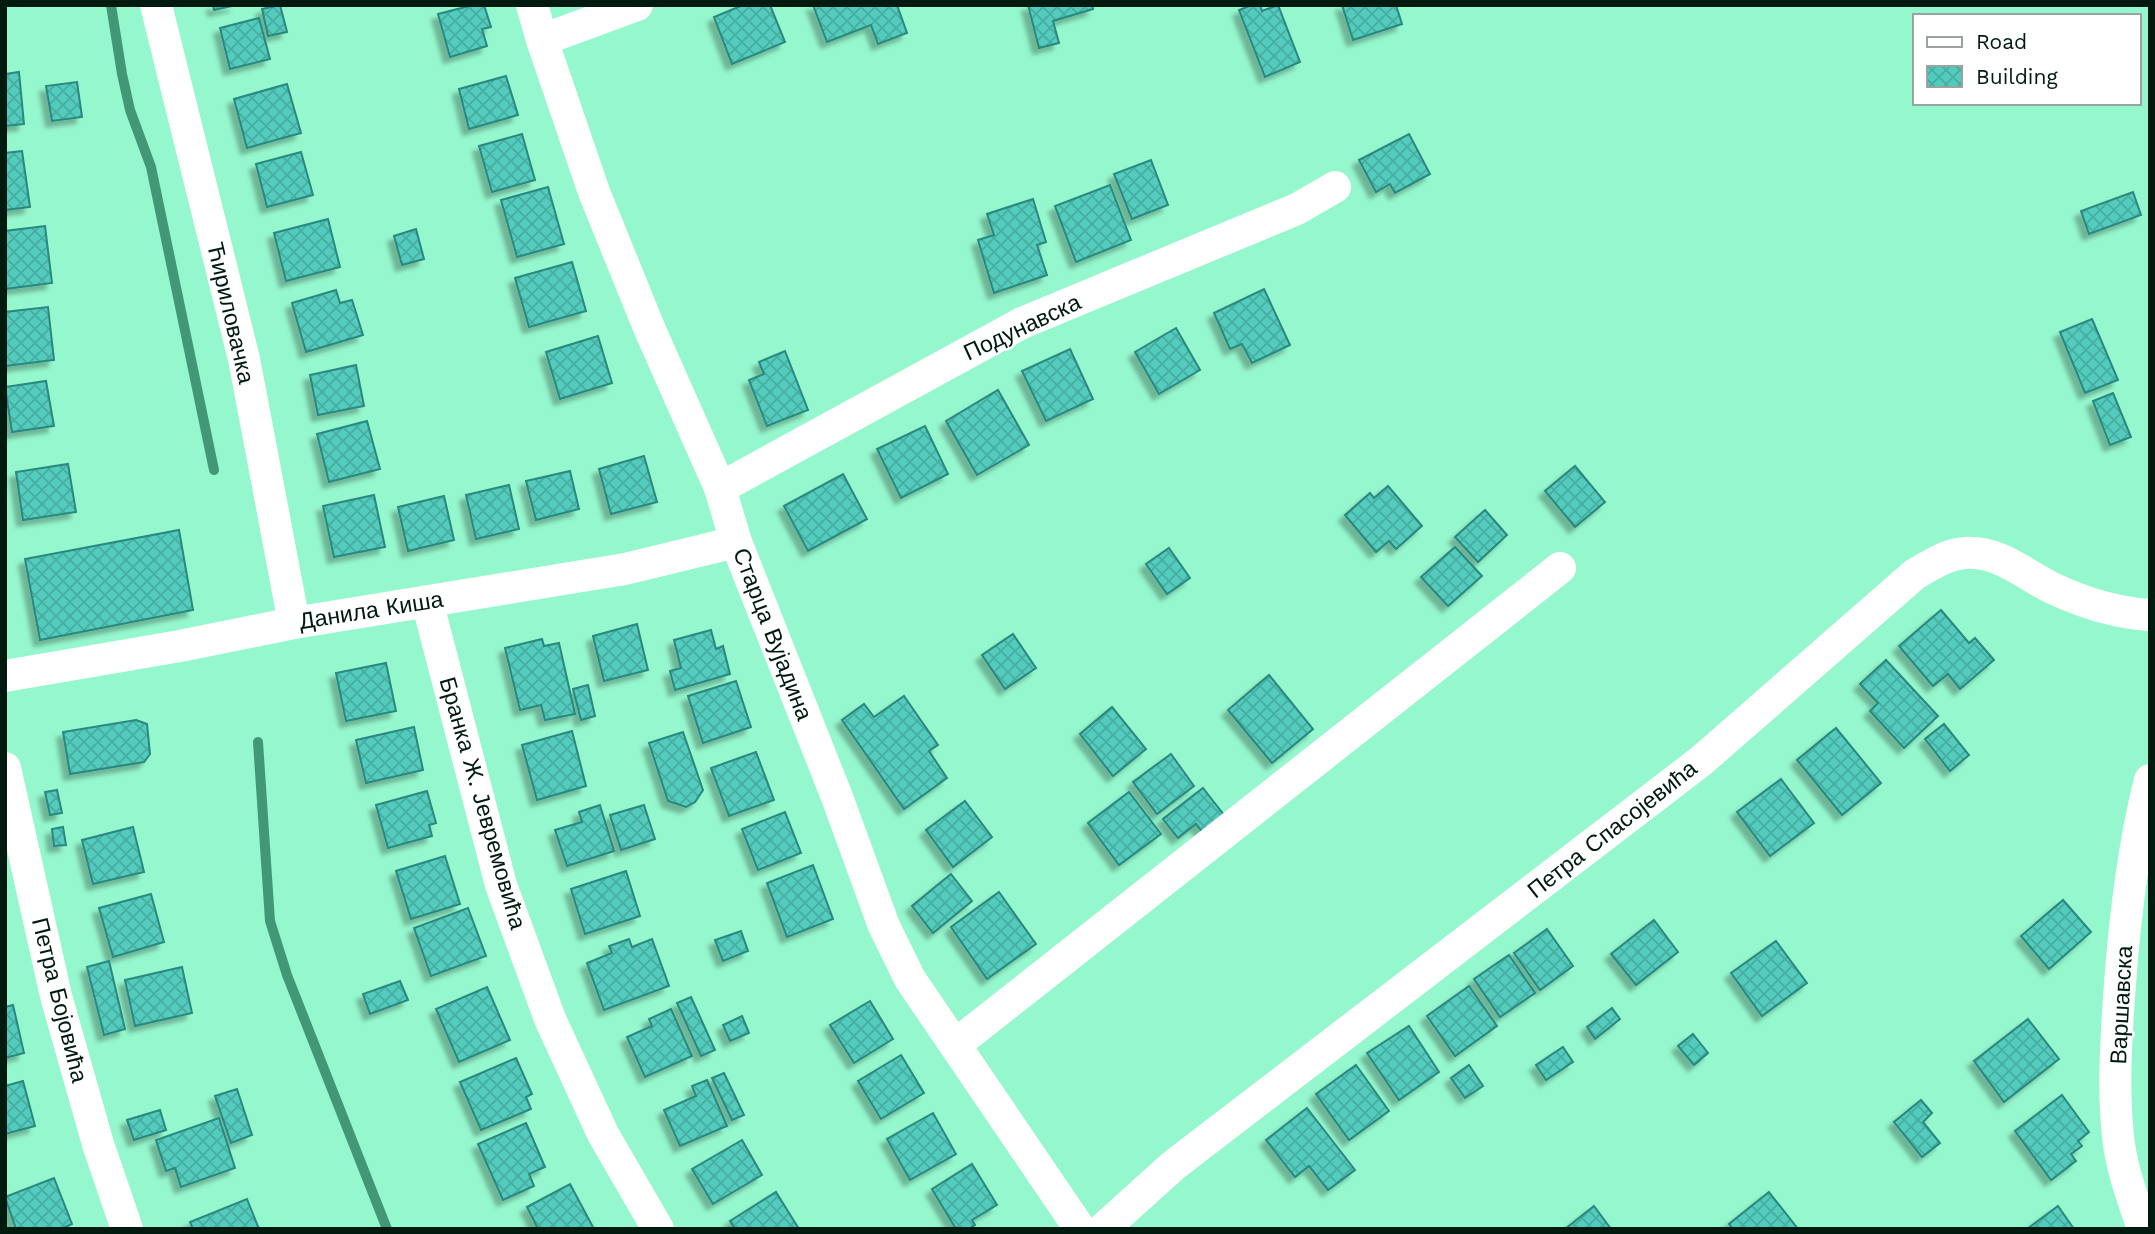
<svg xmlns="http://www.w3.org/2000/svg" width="2155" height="1234" viewBox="0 0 2155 1234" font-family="'Work Sans',sans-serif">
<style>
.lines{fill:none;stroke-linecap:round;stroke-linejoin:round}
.stream{stroke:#429876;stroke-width:10}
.building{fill:url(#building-cross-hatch);stroke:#29887e;stroke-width:2;filter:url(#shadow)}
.minor{stroke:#fff;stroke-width:32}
.labels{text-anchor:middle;stroke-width:5;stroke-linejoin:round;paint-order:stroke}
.street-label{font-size:23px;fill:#001a0f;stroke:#fff}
</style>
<defs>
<pattern id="building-cross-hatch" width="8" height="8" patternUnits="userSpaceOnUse" patternTransform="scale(1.75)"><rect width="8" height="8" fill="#52cbbd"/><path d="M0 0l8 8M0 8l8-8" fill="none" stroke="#46aea1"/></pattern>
<filter id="shadow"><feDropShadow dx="-6" dy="6" stdDeviation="2" flood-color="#0004"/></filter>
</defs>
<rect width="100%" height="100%" fill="#95f7cd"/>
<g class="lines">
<!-- stream -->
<g class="stream">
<polyline points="111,5 122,74 130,110 151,167 214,470"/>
<polyline points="258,742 270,921 287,975 387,1229"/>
</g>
</g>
<!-- building -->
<g class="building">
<polygon points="213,5 236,5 214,10"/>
<polygon points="280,5 287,32 268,36 262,9"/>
<polygon points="473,5 484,5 491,27 482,29 487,46 450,57 438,14"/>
<polygon points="743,5 770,5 785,42 732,64 714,17"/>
<polygon points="813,5 897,5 907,33 878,44 871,25 827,42"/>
<polygon points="1028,5 1092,5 1093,9 1053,21 1059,43 1039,48"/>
<polygon points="1252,5 1260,5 1262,11 1278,5 1300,62 1265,77 1239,10"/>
<polygon points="1342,5 1396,5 1402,24 1353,40"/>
<polygon points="259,18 270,59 230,69 220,28"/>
<polygon points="19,72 24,124 5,126 5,74"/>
<polygon points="506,76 518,115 469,129 459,89"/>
<polygon points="77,82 82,117 52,121 46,86"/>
<polygon points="287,84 301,133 247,148 234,99"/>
<polygon points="522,134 535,180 492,192 479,146"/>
<polygon points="1409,134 1430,174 1395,193 1390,184 1376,192 1359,160"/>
<polygon points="22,151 30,207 5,210 5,153"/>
<polygon points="301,152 313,195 267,207 256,164"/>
<polygon points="1151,160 1168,205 1132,219 1114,174"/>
<polygon points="1110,185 1131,240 1076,262 1055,206"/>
<polygon points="548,187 564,244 517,257 501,200"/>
<polygon points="2133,192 2141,215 2089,234 2081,211"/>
<polygon points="1033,199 1046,242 1037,245 1047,275 994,293 978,240 994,235 987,214"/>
<polygon points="328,219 340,267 286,281 274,233"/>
<polygon points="45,226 52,283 5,289 5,231"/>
<polygon points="416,229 424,259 402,265 394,236"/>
<polygon points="572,262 586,311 529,327 515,278"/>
<polygon points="1264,289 1290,345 1252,363 1242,344 1230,349 1214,313"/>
<polygon points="336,290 340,303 352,300 363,335 306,352 292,303"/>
<polygon points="48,307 54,360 5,366 5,312"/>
<polygon points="2092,319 2118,380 2085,393 2060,332"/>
<polygon points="1176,328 1200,370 1159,394 1135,352"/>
<polygon points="598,336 612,383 560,399 546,352"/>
<polygon points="1070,349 1093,399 1046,421 1022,371"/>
<polygon points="785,351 808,410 767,426 749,380 764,374 759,362"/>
<polygon points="356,365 364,406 318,415 310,375"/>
<polygon points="46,381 54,426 12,432 5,387"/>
<polygon points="998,390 1029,445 977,475 946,421"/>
<polygon points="2113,393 2131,437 2110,445 2093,401"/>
<polygon points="367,421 380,469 329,482 317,434"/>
<polygon points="925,426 948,474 901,498 877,449"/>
<polygon points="644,456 657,502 611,514 599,469"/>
<polygon points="68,464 76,512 23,520 16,472"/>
<polygon points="1575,466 1605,502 1575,527 1545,491"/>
<polygon points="570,471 579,509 536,520 526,481"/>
<polygon points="843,474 867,519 808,551 784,506"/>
<polygon points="509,485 519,529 476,539 466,495"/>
<polygon points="1388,486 1422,526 1396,549 1389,541 1376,552 1345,515 1370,493 1374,498"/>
<polygon points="374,495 385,547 334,557 323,506"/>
<polygon points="444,496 454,540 408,551 398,507"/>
<polygon points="1485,510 1507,535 1478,562 1455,537"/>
<polygon points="179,530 193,610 40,640 25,559"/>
<polygon points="1455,547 1482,576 1448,606 1421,577"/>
<polygon points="1169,548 1190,578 1167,594 1146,564"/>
<polygon points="1941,610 1969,643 1975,638 1994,660 1960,689 1948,674 1933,686 1899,646"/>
<polygon points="637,624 648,670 604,681 593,636"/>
<polygon points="711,630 716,649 723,646 730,674 675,690 670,671 681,668 674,640"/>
<polygon points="1013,634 1036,668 1005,689 982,655"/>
<polygon points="542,639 544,646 559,643 575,714 545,720 541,705 520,710 505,648"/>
<polygon points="1886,660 1938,716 1904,748 1870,711 1878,703 1860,684"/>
<polygon points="386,663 396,711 346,721 336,673"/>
<polygon points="1269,675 1313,729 1272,763 1228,710"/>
<polygon points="736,681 751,727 703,743 688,696"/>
<polygon points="588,685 595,716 581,720 573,689"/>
<polygon points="904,696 938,745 929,751 947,778 904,809 842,720 864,704 874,717"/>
<polygon points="1112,707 1146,749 1113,776 1080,734"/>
<polygon points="136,720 147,724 150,754 144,762 70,774 63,732"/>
<polygon points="1944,724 1969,755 1950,771 1925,739"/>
<polygon points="414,727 423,770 366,783 356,740"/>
<polygon points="1836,728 1881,783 1842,815 1797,760"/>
<polygon points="572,731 586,786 537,800 522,745"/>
<polygon points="683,732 703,790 695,802 686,807 668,801 649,743"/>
<polygon points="756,752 774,800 729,816 711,768"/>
<polygon points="1171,754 1194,786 1157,814 1133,782"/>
<polygon points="1781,779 1814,823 1770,856 1737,812"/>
<polygon points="1203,788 1228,820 1206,837 1196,824 1178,838 1163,819"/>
<polygon points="57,790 62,813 50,815 45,792"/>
<polygon points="427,791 436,823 429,825 432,836 388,848 376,805"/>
<polygon points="1129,792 1161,834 1119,865 1088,823"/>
<polygon points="965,801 992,837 953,867 926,830"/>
<polygon points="600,805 614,851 567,866 555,830 582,822 579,812"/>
<polygon points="644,805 655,839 621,850 610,815"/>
<polygon points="785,812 801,853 758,870 742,829"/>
<polygon points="63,827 66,845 54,846 52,829"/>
<polygon points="133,827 144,872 93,884 82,840"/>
<polygon points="445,856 460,904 411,919 396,871"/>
<polygon points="813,865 833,919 787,937 767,883"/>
<polygon points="626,871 640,916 585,934 571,889"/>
<polygon points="951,874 972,901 933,933 912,906"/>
<polygon points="999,892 1036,944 987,979 951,927"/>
<polygon points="151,894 164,942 113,957 99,908"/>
<polygon points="2063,900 2091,932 2049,969 2021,936"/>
<polygon points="468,908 486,956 431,976 414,928"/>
<polygon points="1654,920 1678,952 1636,985 1611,954"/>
<polygon points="1547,929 1573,966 1540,990 1514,953"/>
<polygon points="741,931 748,951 723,961 715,940"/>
<polygon points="629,939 632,947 652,939 669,986 604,1010 587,963 612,953 609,946"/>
<polygon points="1776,941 1807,983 1762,1016 1731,973"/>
<polygon points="1509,955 1535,993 1500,1017 1474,979"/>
<polygon points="109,961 125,1029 104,1035 87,967"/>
<polygon points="182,967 192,1013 135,1026 125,980"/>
<polygon points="400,981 408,1000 370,1014 363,994"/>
<polygon points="1469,986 1497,1026 1455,1056 1427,1016"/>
<polygon points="487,987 510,1040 459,1062 436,1009"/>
<polygon points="691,997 715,1050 701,1056 677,1003"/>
<polygon points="870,1001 893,1039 854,1063 830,1025"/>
<polygon points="13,1005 24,1053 5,1058 5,1007"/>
<polygon points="1612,1008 1620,1019 1595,1039 1587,1027"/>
<polygon points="671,1009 692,1056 645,1077 627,1037 652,1026 649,1019"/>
<polygon points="742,1016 749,1033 730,1041 723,1025"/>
<polygon points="2028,1019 2059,1059 2004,1102 1974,1061"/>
<polygon points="1409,1026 1439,1072 1399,1100 1367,1053"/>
<polygon points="1693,1034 1708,1053 1694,1065 1678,1046"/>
<polygon points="1563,1047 1573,1062 1546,1080 1536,1065"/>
<polygon points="901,1055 924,1093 881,1119 858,1081"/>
<polygon points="516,1058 532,1094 526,1097 531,1109 481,1130 460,1082"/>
<polygon points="1356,1065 1389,1111 1349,1140 1316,1094"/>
<polygon points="1469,1065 1483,1086 1465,1098 1451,1078"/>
<polygon points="724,1073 744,1115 732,1120 712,1078"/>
<polygon points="707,1080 727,1126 680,1146 664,1110 696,1096 692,1086"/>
<polygon points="23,1081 35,1126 5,1134 5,1086"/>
<polygon points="237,1089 252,1135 231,1143 215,1096"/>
<polygon points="2062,1095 2089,1132 2078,1141 2082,1146 2071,1154 2076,1161 2051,1180 2015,1131"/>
<polygon points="1921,1100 1932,1113 1923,1122 1940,1143 1922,1157 1894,1122"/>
<polygon points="1307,1108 1355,1170 1328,1190 1309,1166 1295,1177 1266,1140"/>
<polygon points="160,1110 166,1130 134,1140 127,1120"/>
<polygon points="933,1113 956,1154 910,1180 887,1139"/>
<polygon points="219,1118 235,1168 181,1187 175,1168 166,1171 156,1140"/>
<polygon points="526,1123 545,1167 529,1174 534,1186 503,1200 478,1144"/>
<polygon points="742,1140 762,1175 713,1204 692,1169"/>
<polygon points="972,1164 997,1205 972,1220 975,1225 969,1229 956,1229 932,1189"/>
<polygon points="54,1178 72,1224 61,1229 16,1229 5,1197"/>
<polygon points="570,1184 594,1229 538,1229 527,1207"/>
<polygon points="776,1192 799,1229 735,1229 730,1221"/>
<polygon points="1769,1192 1798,1229 1733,1229 1729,1224"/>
<polygon points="247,1199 259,1229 193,1229 190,1222"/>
<polygon points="1594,1206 1611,1229 1565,1229"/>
<polygon points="2058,1206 2074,1229 2027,1229"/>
</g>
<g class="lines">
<!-- minor -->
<g class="minor">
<polyline points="156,5 244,359 294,623"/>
<polyline points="532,5 542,40 594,192 650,330 720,488 736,542 837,797 884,926 910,979 1080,1229"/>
<polyline points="542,40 637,5"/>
<polyline points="720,488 1022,323 1297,209 1335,187"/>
<polyline points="427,601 501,885 550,1019 603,1134 658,1229"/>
<polyline points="5,676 180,646 294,623 625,569 736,542"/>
<polyline points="5,768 56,996 98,1144 127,1229"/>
<polyline points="955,1045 1560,568"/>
<path d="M1103,1229L1174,1165L1701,761L1915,574C1931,565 1945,555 1964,553C1998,550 2024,574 2052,588C2084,603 2115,613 2150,615"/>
<path d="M2143,1229C2133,1199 2121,1168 2118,1136C2113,1090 2116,1043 2119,997C2124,924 2132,851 2150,780"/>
</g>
</g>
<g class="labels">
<!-- street labels -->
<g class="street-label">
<text transform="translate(231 313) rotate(77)" y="8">Ћириловачка</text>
<text transform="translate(1022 327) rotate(-25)" y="8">Подунавска</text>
<text transform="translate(371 610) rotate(-9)" y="8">Данила Киша</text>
<text transform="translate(773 634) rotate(69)" y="8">Старца Вујадина</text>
<text transform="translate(483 803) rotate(74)" y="8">Бранка Ж. Јевремовића</text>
<text transform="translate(1612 829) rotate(-38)" y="8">Петра Спасојевића</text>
<text transform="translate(60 1000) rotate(76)" y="8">Петра Бојовића</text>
<text transform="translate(2121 1005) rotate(-87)" y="8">Варшавска</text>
</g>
</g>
<!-- border -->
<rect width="2155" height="1234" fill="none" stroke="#001a0f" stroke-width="14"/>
<!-- legend -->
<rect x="1913" y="14" width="228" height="91" fill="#ffffff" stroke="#99a39f" stroke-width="2"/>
<rect x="1927" y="37" width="35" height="10" fill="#ffffff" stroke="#99a39f" stroke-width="2"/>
<text x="1976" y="49" font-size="21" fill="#001a0f">Road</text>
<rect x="1927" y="66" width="35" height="21" fill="url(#building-cross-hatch)" stroke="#99a39f" stroke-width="2"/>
<text x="1976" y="84" font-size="21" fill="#001a0f">Building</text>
</svg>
